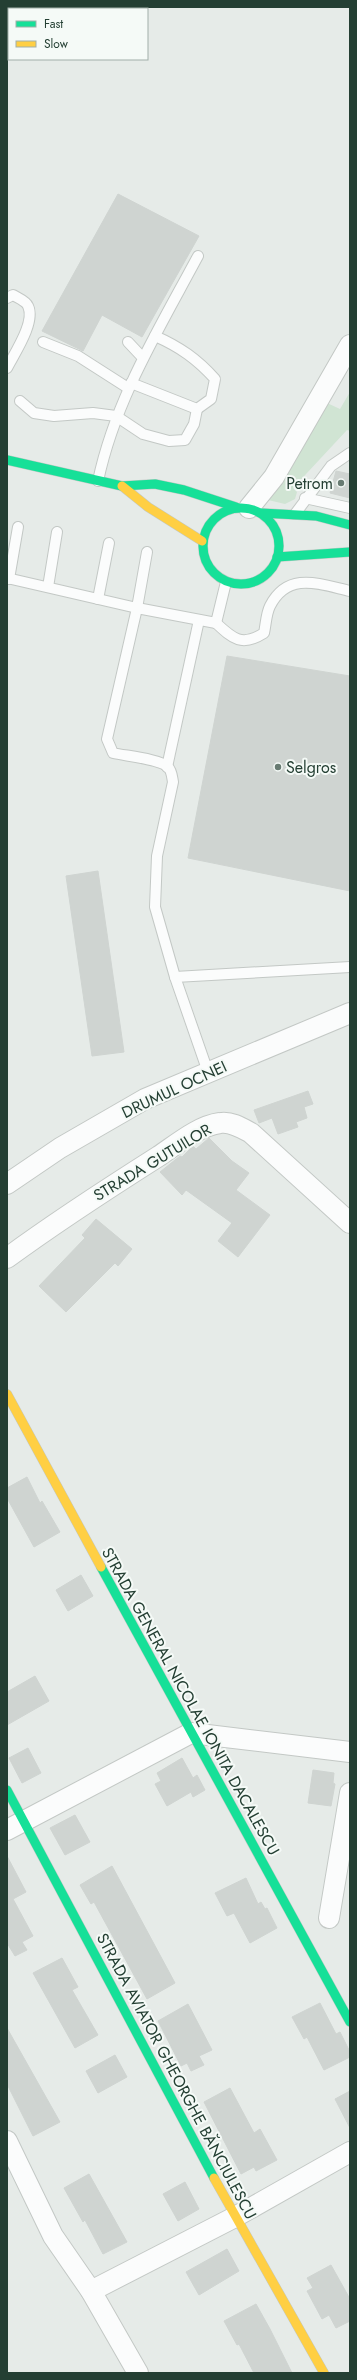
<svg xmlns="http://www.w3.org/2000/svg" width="357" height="2380" viewBox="0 0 357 2380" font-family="Jost,sans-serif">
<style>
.green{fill:#d0e4d3}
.building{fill:#cfd4d1;stroke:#cfd4d1}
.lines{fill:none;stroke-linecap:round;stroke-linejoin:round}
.lane-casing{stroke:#c3c8c5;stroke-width:12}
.street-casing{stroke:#c3c8c5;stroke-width:22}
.fast-casing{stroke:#c2c9c5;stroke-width:10}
.slow-casing{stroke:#c2c9c5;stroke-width:10}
.lane{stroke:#fbfcfc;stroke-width:10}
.street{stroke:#fbfcfc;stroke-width:20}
.fast{stroke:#16e098;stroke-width:9}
.slow{stroke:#ffcf43;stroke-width:9}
.poi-dot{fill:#687b72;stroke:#f5faf7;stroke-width:1.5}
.labels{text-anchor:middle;stroke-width:4;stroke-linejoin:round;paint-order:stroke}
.poi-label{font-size:16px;fill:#243f33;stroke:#f5faf7;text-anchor:end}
.street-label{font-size:16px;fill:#243f33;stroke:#f5faf7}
</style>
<rect width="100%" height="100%" fill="#e6ebe8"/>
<!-- green -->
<polygon class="green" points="350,392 350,431 347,430 293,488 297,492 295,499 285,504 268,500 327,403 340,409"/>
<!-- building -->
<g class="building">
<polygon points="118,194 199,236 142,337 102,315 83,351 42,331"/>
<polygon points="336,471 350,474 350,498 330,493"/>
<polygon points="227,656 350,676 350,891 188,858"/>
<polygon points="98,871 124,1052 92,1056 66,876"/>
<polygon points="308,1091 313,1104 304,1107 307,1118 296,1122 298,1127 278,1134 272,1118 259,1123 254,1110"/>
<polygon points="209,1138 232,1161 249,1173 236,1190 270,1215 238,1257 218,1241 232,1223 186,1190 182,1195 160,1172 180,1156 182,1157 193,1146 196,1149"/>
<polygon points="96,1219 132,1249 118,1266 115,1263 66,1312 39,1286 85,1238 82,1235"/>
<polygon points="27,1477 40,1503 42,1501 60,1532 34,1547 7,1498 7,1488"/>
<polygon points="81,1575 93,1596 68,1611 56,1590"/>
<polygon points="35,1676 49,1701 7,1725 7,1692"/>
<polygon points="28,1748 41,1773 22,1783 9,1758"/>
<polygon points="182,1758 193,1778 197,1775 205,1790 193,1797 191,1792 167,1806 155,1784 161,1781 157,1773"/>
<polygon points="313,1770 334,1773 333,1783 335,1784 331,1806 308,1803"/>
<polygon points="75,1815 90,1842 65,1855 50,1828"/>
<polygon points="7,1856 26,1892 13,1899 33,1936 22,1942 27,1950 15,1956 7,1943"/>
<polygon points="112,1866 175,1983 147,1999 94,1902 91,1904 80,1885"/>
<polygon points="246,1878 258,1904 261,1902 265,1909 267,1908 277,1928 250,1943 234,1913 227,1916 215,1893"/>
<polygon points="62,1958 78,1987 72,1990 98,2035 75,2048 33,1973"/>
<polygon points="320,2003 336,2034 340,2032 350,2052 350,2057 324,2070 307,2037 304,2039 292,2017"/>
<polygon points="188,2004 212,2050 199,2056 204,2065 191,2071 187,2063 181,2066 158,2021"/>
<polygon points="7,2028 60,2122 33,2136 7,2084"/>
<polygon points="115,2055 127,2077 98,2093 86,2071"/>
<polygon points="230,2088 254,2133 260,2129 277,2160 256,2171 254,2167 241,2174 204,2102"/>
<polygon points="350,2091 350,2128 335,2099"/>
<polygon points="89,2174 127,2242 103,2254 85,2220 83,2222 64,2188"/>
<polygon points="185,2182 199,2209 178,2221 163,2194"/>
<polygon points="227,2249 239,2271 199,2295 186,2272"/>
<polygon points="331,2265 350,2299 350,2321 336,2328 329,2315 322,2319 307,2291 313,2288 307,2278"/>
<polygon points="256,2304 270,2329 292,2373 254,2373 239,2344 237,2345 224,2321"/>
</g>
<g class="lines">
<!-- lane casing -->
<g class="lane-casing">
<g id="lane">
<path d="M7,298L13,295C18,298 26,301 28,306C36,322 14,354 7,368"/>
<polyline points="43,342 78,356 128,388"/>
<polyline points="128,342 143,358"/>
<path d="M131,383L197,409L211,399L215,379C197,359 180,347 155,336"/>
<polyline points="20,401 34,413 54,416 93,413 116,416 143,434 169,441 185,440 194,424 197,409"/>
<path d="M98,481C115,400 159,329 198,256"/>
<polyline points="305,498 350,508"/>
<polyline points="295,514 331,466 350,453"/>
<polyline points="7,578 137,608 147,552"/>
<polyline points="9,579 18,527"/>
<polyline points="48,587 57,532"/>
<polyline points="98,599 109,543"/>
<path d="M216,623C233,639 242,647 264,633C266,624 266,614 270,606C288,571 319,584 350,591"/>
<polyline points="167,767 199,620"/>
<polyline points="175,977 350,967"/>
<path d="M208,1072L175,977L155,907L157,856L173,782C172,777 172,771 168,767C160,759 126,756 113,753L107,739L137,608L216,623L226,582"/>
</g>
</g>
<!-- street casing -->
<g class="street-casing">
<g id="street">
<polyline points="249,508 274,477 350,345"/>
<polyline points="7,1184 60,1148 145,1099 350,1013"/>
<path d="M7,1258C56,1222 107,1189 159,1156C177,1144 198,1126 220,1123C231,1121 242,1128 251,1133L350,1223"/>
<polyline points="7,1830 191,1733 350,1752"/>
<polyline points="329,1918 350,1793"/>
<polyline points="7,2141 53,2236 91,2291 138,2373"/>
<polyline points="91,2291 235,2217 350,2152"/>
</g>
</g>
<!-- fast casing -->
<g class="fast-casing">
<g id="fast">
<polyline points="7,460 122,486 155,484 184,490 236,507"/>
<circle cx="241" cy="546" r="38"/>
<polyline points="261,513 316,516 350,525"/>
<polyline points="277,557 350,552"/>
<polyline points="101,1567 350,2022"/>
<polyline points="7,1790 214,2178"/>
</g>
</g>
<!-- slow casing -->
<g class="slow-casing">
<g id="slow">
<polyline points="122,486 148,507 202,541"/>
<polyline points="7,1394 101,1567"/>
<polyline points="214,2178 324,2373"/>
</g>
</g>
<!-- lane -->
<use href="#lane" class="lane"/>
<!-- street -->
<use href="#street" class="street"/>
<!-- fast -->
<use href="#fast" class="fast"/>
<!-- slow -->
<use href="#slow" class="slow"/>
</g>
<!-- markers -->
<g class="poi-dot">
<circle cx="341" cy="483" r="4"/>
<circle cx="278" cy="767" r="4"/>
</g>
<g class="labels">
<!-- poi labels -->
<g class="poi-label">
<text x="333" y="489">Petrom</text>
<text x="286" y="773" text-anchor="start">Selgros</text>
</g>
<!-- street labels -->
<g class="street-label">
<text transform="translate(174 1089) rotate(-25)" y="6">DRUMUL OCNEI</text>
<text transform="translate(152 1162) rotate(-31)" y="6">STRADA GUTUILOR</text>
<text transform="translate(191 1701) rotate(61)" y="6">STRADA GENERAL NICOLAE IONITA DACALESCU</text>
<text transform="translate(177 2076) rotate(62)" y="6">STRADA AVIATOR GHEORGHE BĂNCIULESCU</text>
</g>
</g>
<!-- border -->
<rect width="357" height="2380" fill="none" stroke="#243f33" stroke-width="16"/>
<!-- legend -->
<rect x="8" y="8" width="140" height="52" fill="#f5faf7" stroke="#a1afa9"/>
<rect x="16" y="21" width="20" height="6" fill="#16e098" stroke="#a1afa9"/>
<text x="44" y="28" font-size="12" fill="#243f33">Fast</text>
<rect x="16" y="41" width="20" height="6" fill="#ffcf43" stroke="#a1afa9"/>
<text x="44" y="48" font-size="12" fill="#243f33">Slow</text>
</svg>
